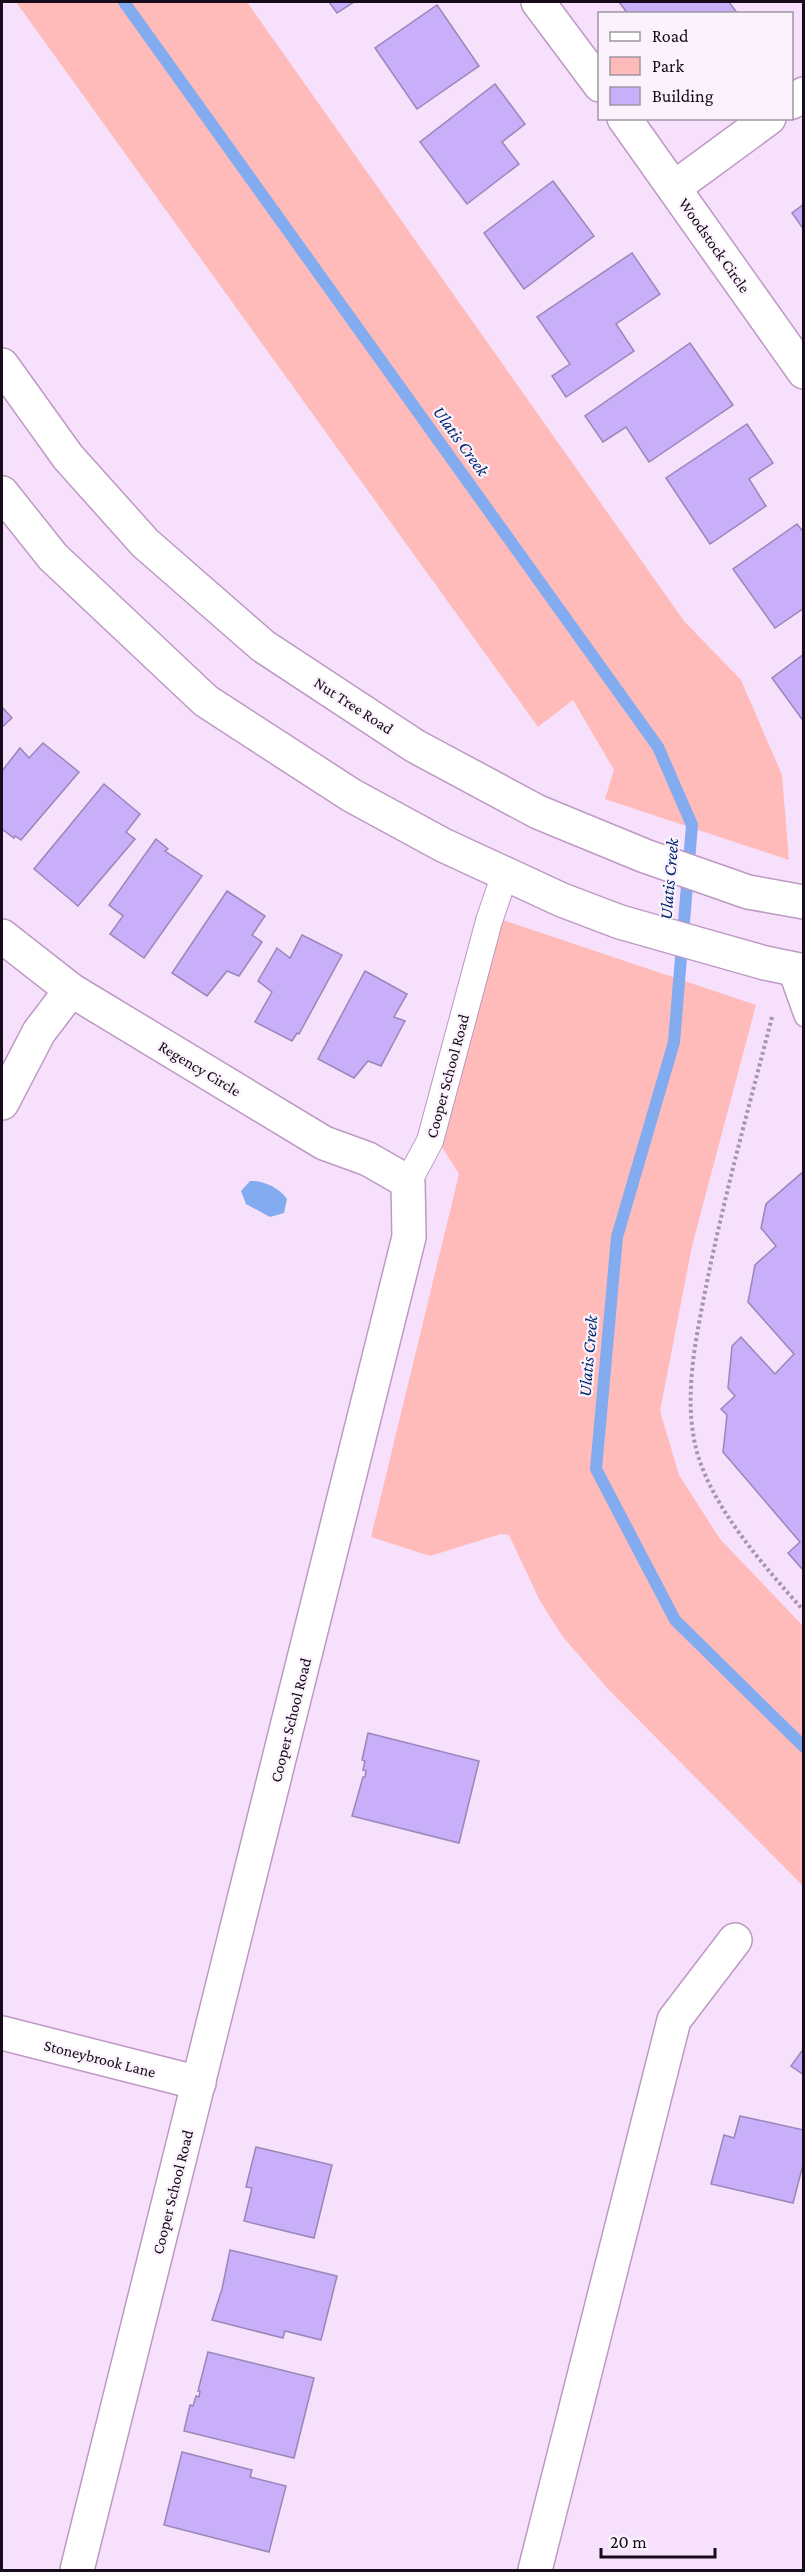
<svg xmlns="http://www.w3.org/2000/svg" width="805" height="2572" viewBox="0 0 805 2572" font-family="'Crimson Pro',serif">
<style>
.green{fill:#ffbbb9}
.water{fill:#83acf0}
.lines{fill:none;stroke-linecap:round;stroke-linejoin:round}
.stream{stroke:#83acf0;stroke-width:12}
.building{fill:#c9aefa;stroke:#9887b8;stroke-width:1.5}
.service-casing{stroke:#bd99c4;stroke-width:21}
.pedestrian-casing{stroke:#bd99c4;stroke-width:28}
.minor-casing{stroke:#bd99c4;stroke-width:36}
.secondary-casing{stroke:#bd99c4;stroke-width:36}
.path{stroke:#a894ab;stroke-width:4;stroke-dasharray:3 3;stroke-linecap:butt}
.service{stroke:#fff;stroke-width:18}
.pedestrian{stroke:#fff;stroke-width:26}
.minor{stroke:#fff;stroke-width:33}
.secondary{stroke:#fff;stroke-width:33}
.labels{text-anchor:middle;stroke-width:4.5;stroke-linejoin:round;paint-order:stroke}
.street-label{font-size:16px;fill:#170a1a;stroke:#fbf3fc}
.water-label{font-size:18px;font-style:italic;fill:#002870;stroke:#fbf3fc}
</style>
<rect width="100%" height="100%" fill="#f7e0fb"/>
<!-- green -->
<g class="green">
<polygon points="16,2 247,2 684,621 741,680 782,775 789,860 605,799 614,770 573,700 538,727"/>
<polygon points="500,919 756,1005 692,1246 660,1411 679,1475 720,1539 803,1626 803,1886 608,1689 563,1637 540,1601 509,1535 501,1534 430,1556 371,1537 459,1174 442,1147"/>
</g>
<!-- water -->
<path class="water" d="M250,1181C263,1180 280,1188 287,1199L284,1213L270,1217L246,1204L241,1191Z"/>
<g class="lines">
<!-- stream -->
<polyline class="stream" points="124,2 658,747 692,825 674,1042 617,1237 596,1469 675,1620 804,1747"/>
</g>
<!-- building -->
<g class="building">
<polygon points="329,2 354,2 337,13"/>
<polygon points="619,2 729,2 738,14 628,14"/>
<polygon points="437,5 479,66 417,109 375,48"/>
<polygon points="495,84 525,124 502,142 519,164 467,204 420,142"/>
<polygon points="553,181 594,236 524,289 484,233"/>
<polygon points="804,204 804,230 792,213"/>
<polygon points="632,253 660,294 616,324 634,351 566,397 552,376 570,364 537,317"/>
<polygon points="690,343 733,405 649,462 626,427 603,442 585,416"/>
<polygon points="747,424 773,463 749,479 766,506 710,544 666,478"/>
<polygon points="797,524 804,533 804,608 775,628 733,569"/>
<polygon points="804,654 804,722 772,678"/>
<polygon points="2,707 12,718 2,727"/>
<polygon points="43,743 79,772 21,840 15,836 14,838 2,829 2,771 20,748 29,758"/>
<polygon points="104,784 140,814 126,832 135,839 78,906 34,869"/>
<polygon points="156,839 168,849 165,851 202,876 144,958 110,934 123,916 109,905"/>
<polygon points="227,891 265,916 252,935 262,942 239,976 227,971 207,996 172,973"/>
<polygon points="302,935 342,955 299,1034 297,1033 292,1041 255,1022 272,992 258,981 277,948 290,958"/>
<polygon points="365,971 407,994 394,1017 405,1021 381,1066 368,1061 354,1078 318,1059"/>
<polygon points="804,1171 804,1571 788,1553 800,1542 723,1452 727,1415 721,1409 735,1396 728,1388 732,1346 741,1337 775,1374 794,1354 748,1302 755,1265 776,1246 761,1228 766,1204"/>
<polygon points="368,1733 479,1761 459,1843 352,1816 363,1777 365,1777 366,1771 363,1770 365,1761 362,1760"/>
<polygon points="804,2048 804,2075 791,2066"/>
<polygon points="740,2116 804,2130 804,2161 793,2203 711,2184 724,2135 734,2138"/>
<polygon points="256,2147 332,2165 314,2238 244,2221 252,2188 246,2187"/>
<polygon points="230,2250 337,2276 321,2340 285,2331 283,2338 212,2320 222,2289"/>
<polygon points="208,2352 314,2378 294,2458 184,2431 190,2405 193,2406 196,2396 199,2397 200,2391 198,2391"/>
<polygon points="182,2452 252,2470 250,2477 286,2486 269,2552 164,2525"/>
</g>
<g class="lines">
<!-- service casing -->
<g class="service-casing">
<polyline id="service" points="786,967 804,1017"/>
</g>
<!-- pedestrian casing -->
<g class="pedestrian-casing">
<polyline id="pedestrian" points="408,1182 430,1141 489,921 505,874"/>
</g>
<!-- minor casing -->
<g class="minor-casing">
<g id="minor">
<polyline points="538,2 600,85"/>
<polyline points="792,102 804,94"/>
<polyline points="624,118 804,372"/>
<polyline points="675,187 769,118"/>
<polyline points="2,936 71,990 324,1143 368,1159 408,1182 409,1237 77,2570"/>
<polyline points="2,1103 39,1032 71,990"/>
<polyline points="2,2033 199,2083"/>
<polyline points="535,2570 674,2020 735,1940"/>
</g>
</g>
<!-- secondary casing -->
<g class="secondary-casing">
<g id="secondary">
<polyline points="2,365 68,457 145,543 263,646 415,746 538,812 645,856 748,892 804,902"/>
<polyline points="2,493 53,557 206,701 351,795 443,845 562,900 620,922 765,963 804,971"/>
</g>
</g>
<!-- path -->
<path class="path" d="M772,1017C749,1107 724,1196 706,1287C696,1338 684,1392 695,1444C708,1504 764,1566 804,1611"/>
<!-- service -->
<use href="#service" class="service"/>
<!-- pedestrian -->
<use href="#pedestrian" class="pedestrian"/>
<!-- minor -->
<use href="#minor" class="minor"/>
<!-- secondary -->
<use href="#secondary" class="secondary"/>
</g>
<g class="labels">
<!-- street labels -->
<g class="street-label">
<text transform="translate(715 245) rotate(55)" y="6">Woodstock Circle</text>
<text transform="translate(354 705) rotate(33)" y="6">Nut Tree Road</text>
<text transform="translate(200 1068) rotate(31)" y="6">Regency Circle</text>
<text transform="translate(447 1076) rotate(-75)" y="6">Cooper School Road</text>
<text transform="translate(290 1720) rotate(-76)" y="6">Cooper School Road</text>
<text transform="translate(100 2058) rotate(14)" y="6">Stoneybrook Lane</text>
<text transform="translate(172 2192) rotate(-76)" y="6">Cooper School Road</text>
</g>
<!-- water labels -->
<g class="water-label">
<text transform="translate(461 441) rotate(54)" y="6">Ulatis Creek</text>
<text transform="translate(669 879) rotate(-85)" y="6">Ulatis Creek</text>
<text transform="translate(588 1356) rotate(-85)" y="6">Ulatis Creek</text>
</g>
</g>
<!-- border -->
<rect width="805" height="2572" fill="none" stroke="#170a1a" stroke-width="6"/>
<!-- legend -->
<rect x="598" y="12" width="195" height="108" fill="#fbf3fc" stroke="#a096a2" stroke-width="1.5"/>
<rect x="610" y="32" width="30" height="9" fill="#ffffff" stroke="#a096a2" stroke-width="1.5"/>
<text x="652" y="42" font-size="18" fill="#170a1a">Road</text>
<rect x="610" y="57" width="30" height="18" fill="#ffbbb9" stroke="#a096a2" stroke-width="1.5"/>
<text x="652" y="72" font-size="18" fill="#170a1a">Park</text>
<rect x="610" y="87" width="30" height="18" fill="#c9aefa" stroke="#a096a2" stroke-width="1.5"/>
<text x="652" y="102" font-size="18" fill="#170a1a">Building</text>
<!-- scale -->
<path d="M601 2548v9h114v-9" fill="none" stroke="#170a1a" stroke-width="3"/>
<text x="610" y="2548" font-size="18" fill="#170a1a" stroke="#fbf3fc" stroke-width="4.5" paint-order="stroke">20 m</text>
</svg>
